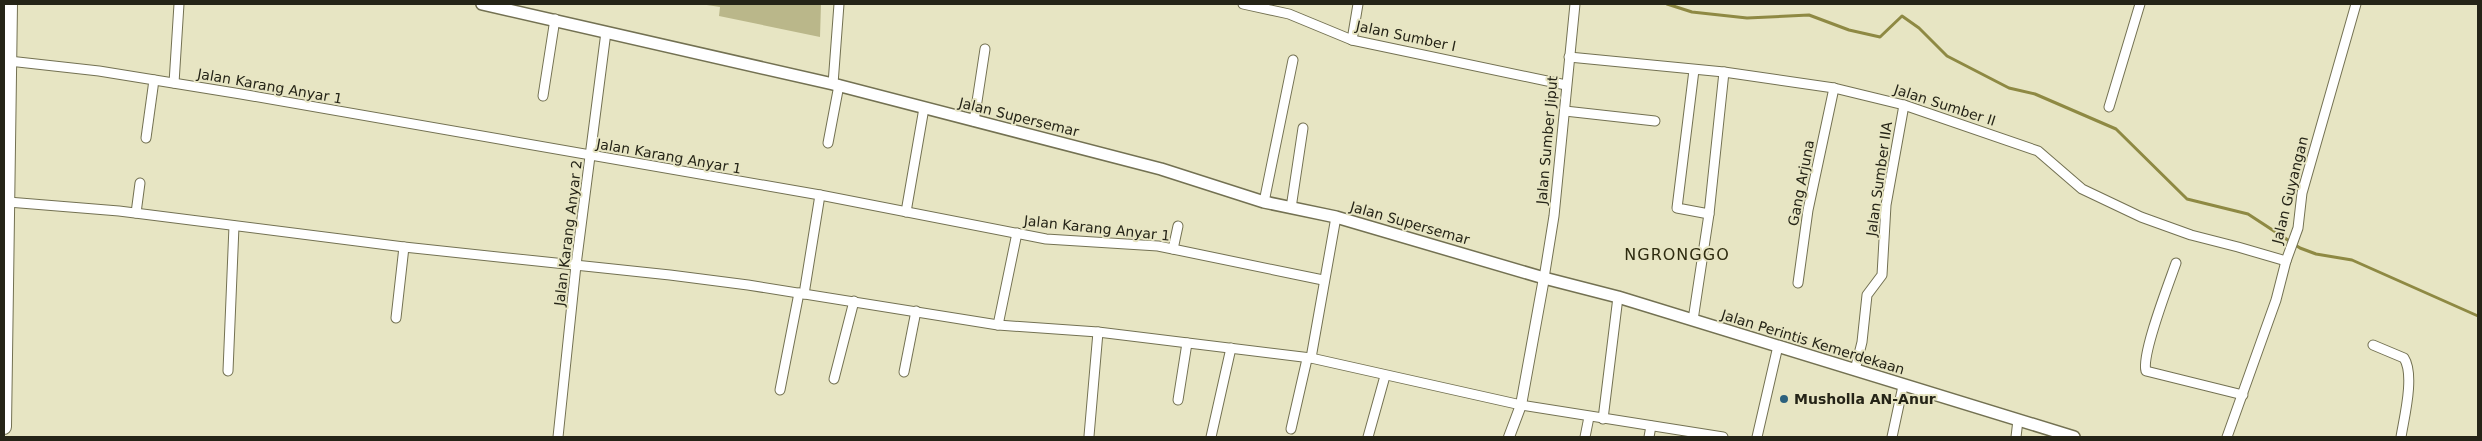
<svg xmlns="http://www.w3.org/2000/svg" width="2482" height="441" viewBox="0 0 2482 441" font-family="'DejaVu Sans',sans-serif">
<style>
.green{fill:#bab78a}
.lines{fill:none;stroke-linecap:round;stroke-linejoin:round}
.stream{stroke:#8e8943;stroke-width:3}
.minor-casing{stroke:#737152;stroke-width:11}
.tertiary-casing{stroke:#737152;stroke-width:12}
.secondary-casing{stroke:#737152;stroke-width:14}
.primary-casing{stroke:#737152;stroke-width:16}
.minor{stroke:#fff;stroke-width:9}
.tertiary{stroke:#fff;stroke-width:10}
.secondary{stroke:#fff;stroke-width:11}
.primary{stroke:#fff;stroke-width:14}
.poi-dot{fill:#2c617d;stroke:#e7e5c3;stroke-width:2}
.labels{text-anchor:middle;stroke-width:4;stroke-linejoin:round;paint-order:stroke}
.street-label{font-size:14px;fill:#252417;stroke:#e7e5c3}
.poi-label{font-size:14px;font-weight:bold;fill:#252417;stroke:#e7e5c3;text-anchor:start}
.quarter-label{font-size:16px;letter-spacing:1px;fill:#2e2b0f;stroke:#e7e5c3}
</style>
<rect width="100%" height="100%" fill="#e7e5c3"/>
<!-- green -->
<polygon class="green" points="700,4 821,4 820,37 719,16 720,7"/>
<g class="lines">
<!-- stream -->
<polyline class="stream" points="1667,4 1692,12 1747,18 1809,15 1849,30 1880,37 1902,16 1919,28 1947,56 2009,88 2035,94 2116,129 2187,199 2248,214 2300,248 2316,254 2352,260 2478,316"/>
<!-- minor casing -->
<g class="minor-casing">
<g id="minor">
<polyline points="1243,4 1289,14 1352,40 1566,85"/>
<polyline points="1352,40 1358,4"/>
<polyline points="1569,57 1724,72 1834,88 1904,105 2038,151 2082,189 2141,217 2191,235 2238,247 2286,261"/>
<polyline points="9,61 99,71 241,94 820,195 1046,239 1158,246 1323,280"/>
<polyline points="1694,70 1677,208 1709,214"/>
<polyline points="174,83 179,4"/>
<polyline points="833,84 839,4"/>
<polyline points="543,96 555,19"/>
<polyline points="2109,107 2140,4"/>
<polyline points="1565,111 1655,121"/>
<polyline points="974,121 985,49"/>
<polyline points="146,138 154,80"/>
<polyline points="828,143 839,85"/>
<polyline points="8,202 119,211 404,247 670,275 748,285 998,325 1098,332 1311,358 1521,405 1723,437"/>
<polyline points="1264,202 1293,60"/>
<polyline points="1291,208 1303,128"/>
<polyline points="906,212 924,108"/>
<polyline points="136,213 140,183"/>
<polyline points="1173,249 1178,226"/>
<path d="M2176,263C2169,283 2141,355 2146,371L2243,395"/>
<polyline points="1544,278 1554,216 1575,4"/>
<polyline points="1798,283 1808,210 1834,88"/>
<polyline points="804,294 820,195"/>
<polyline points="396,318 404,247"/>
<polyline points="1693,320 1709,214 1724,72"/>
<polyline points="998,325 1017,233"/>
<path d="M2373,345L2404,358C2415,375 2404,418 2401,437"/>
<polyline points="1311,358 1336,217"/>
<polyline points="1855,370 1862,342 1867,295 1882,275 1886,205 1904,105"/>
<polyline points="228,371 234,226"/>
<polyline points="904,372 916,311"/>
<polyline points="834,379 854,301"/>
<polyline points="780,390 799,293"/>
<polyline points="1178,400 1187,343"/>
<polyline points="1603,419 1618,297"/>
<polyline points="1291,429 1307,359"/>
<polyline points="1089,436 1098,332"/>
<polyline points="558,437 576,265 606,32"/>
<polyline points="1211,437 1231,348"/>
<polyline points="1368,437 1385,376"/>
<polyline points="1585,437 1589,417"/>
<polyline points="1649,437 1651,426"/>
<polyline points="1757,437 1778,346"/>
<polyline points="1892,437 1903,386"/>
<polyline points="2016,437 2018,420"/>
<polyline points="2227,437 2276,300 2286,261 2298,228 2302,193 2356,4"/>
</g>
</g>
<!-- tertiary casing -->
<g class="tertiary-casing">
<polyline id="tertiary" points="1509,437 1521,405 1544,278"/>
</g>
<!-- secondary casing -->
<g class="secondary-casing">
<polyline id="secondary" points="482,4 833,84 1161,169 1264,202 1336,217 1544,278 1618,297 2074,437"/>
</g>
<!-- primary casing -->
<g class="primary-casing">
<polyline id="primary" points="4,427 10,4"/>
</g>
<!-- minor -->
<use href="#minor" class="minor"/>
<!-- tertiary -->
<use href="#tertiary" class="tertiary"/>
<!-- secondary -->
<use href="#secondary" class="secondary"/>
<!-- primary -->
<use href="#primary" class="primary"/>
</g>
<!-- markers -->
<circle class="poi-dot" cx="1784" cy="399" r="5"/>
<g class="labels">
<!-- street labels -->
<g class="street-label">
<text transform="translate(1406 36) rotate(12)" y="5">Jalan Sumber I</text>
<text transform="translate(270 86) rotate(10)" y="5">Jalan Karang Anyar 1</text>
<text transform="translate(1945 105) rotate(18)" y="5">Jalan Sumber II</text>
<text transform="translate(1019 117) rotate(14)" y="5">Jalan Supersemar</text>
<text transform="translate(1547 140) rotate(-85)" y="5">Jalan Sumber Jiput</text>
<text transform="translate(669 156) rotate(10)" y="5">Jalan Karang Anyar 1</text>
<text transform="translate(1879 179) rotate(-82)" y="5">Jalan Sumber IIA</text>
<text transform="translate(1801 183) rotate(-79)" y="5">Gang Arjuna</text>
<text transform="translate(2290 190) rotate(-76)" y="5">Jalan Guyangan</text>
<text transform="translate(1410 223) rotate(16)" y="5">Jalan Supersemar</text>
<text transform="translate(1097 228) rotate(6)" y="5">Jalan Karang Anyar 1</text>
<text transform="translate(568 233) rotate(-83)" y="5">Jalan Karang Anyar 2</text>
<text transform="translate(1813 342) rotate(17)" y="5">Jalan Perintis Kemerdekaan</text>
</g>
<!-- poi labels -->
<g class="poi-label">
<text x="1794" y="404">Musholla AN-Anur</text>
</g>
<!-- quarter labels -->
<g class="quarter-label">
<text x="1677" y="260">NGRONGGO</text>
</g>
</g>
<!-- border -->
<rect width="2482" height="441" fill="none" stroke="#252417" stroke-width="10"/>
</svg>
